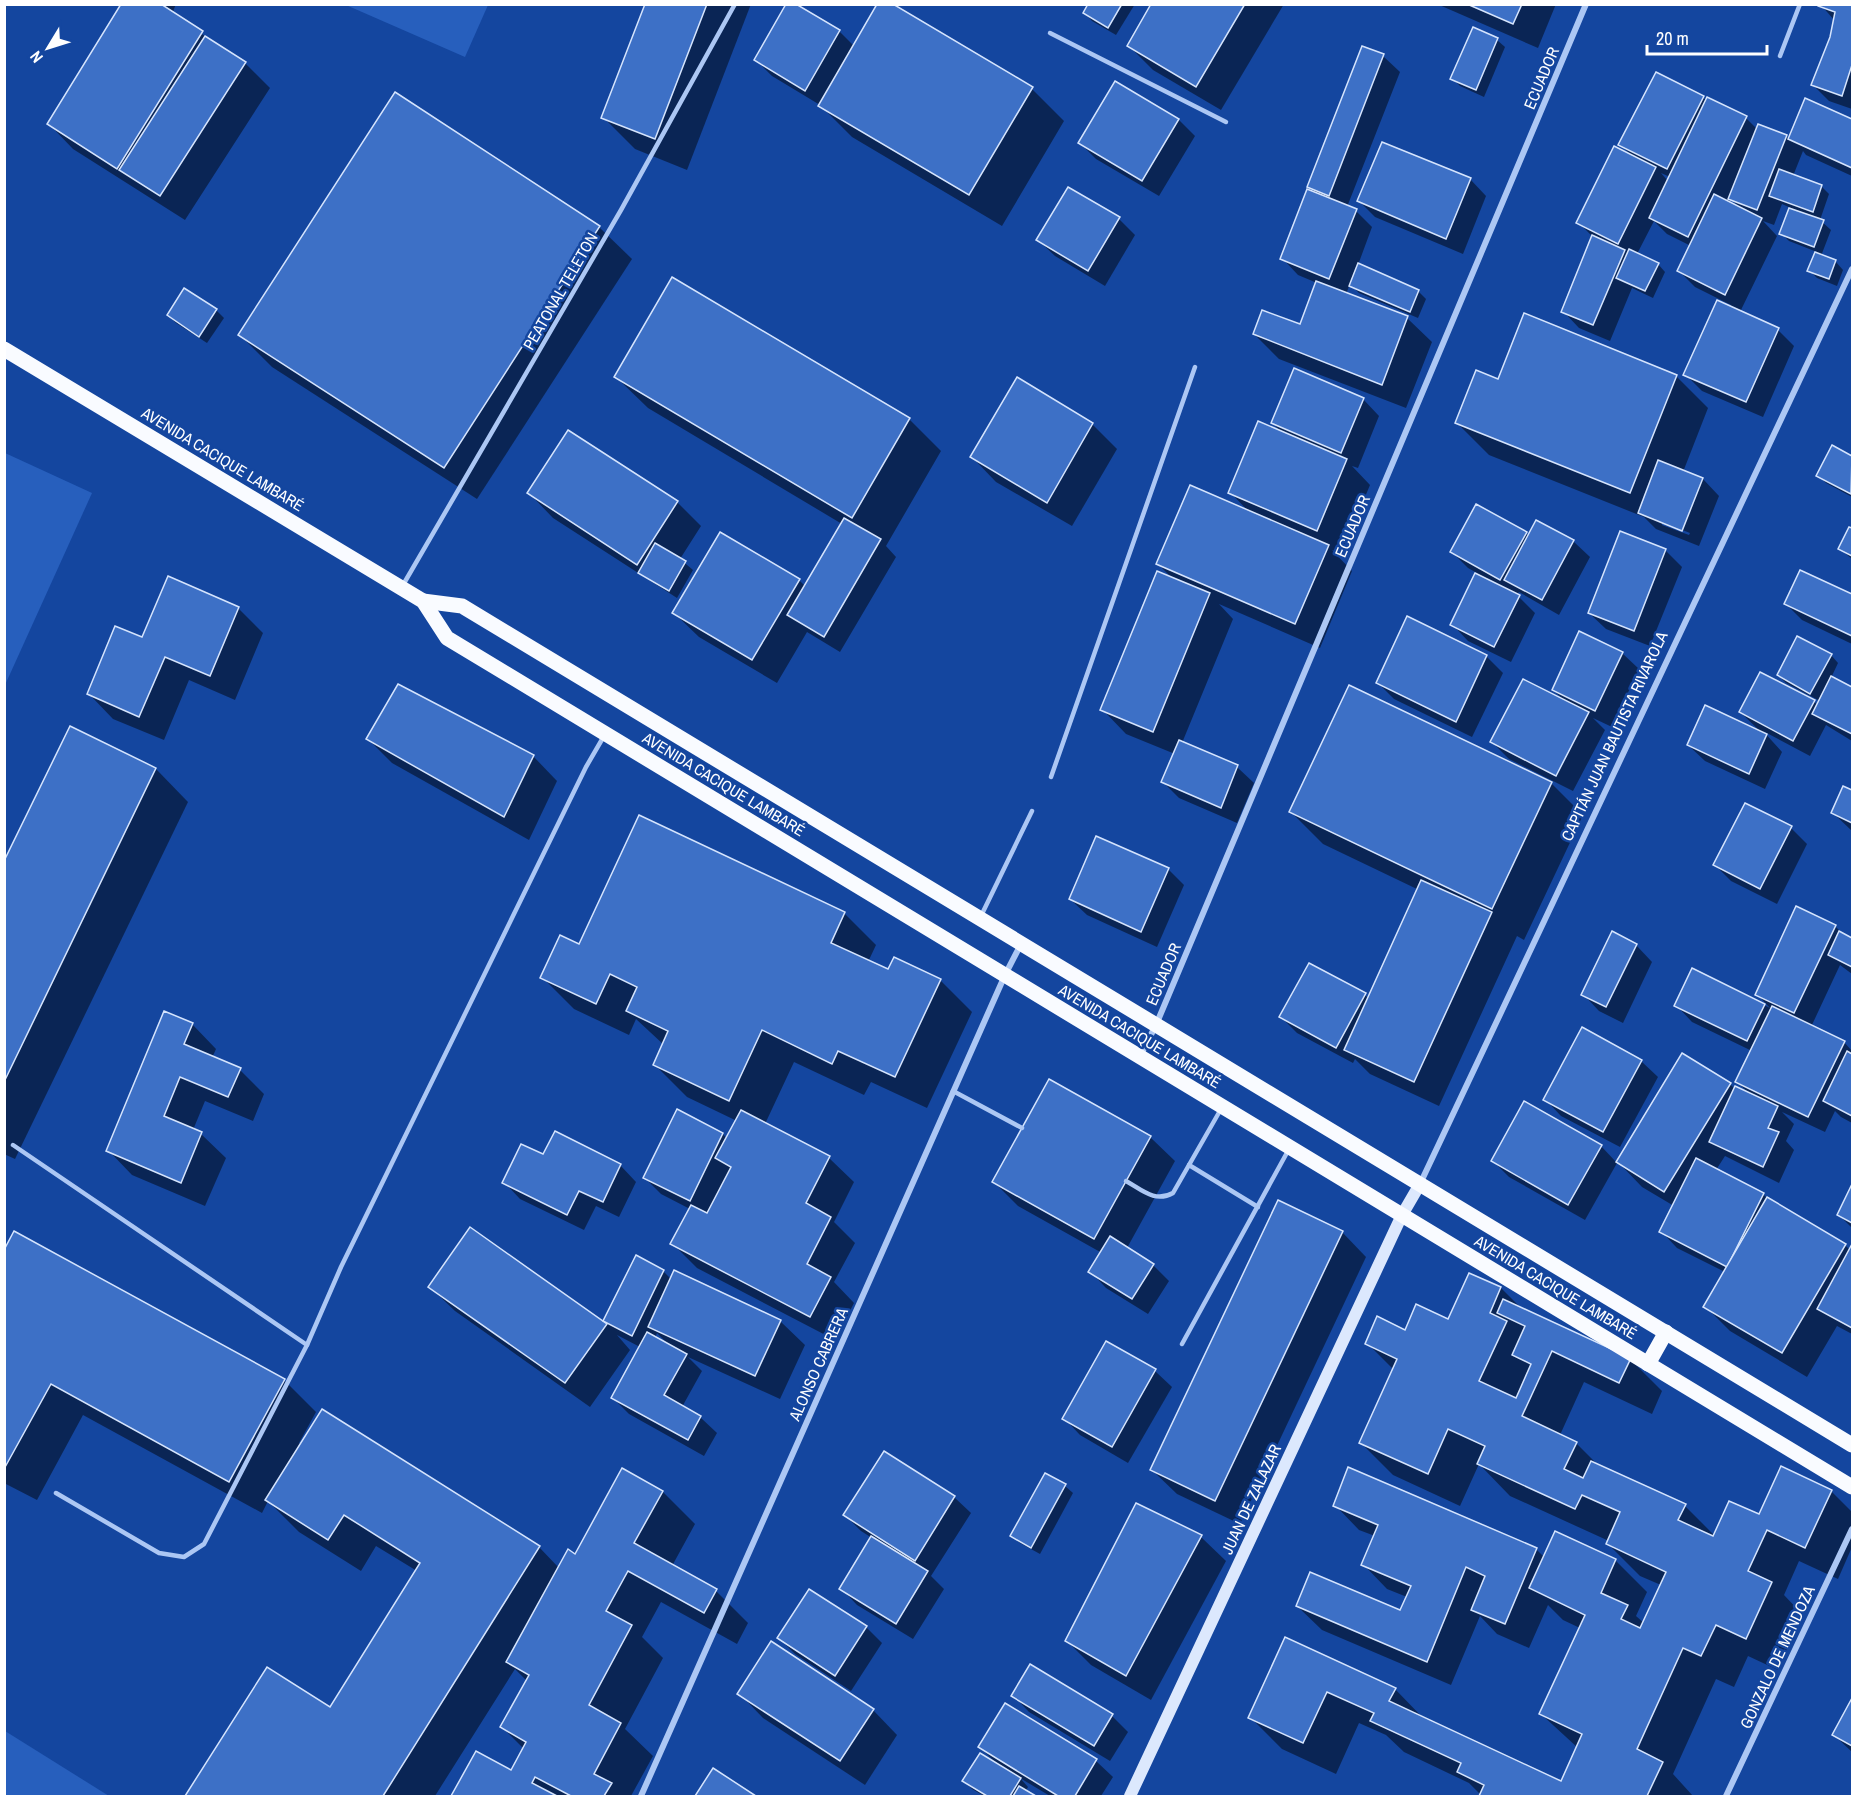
<svg xmlns="http://www.w3.org/2000/svg" width="1857" height="1801" viewBox="0 0 1857 1801" font-family="'Archivo Narrow',sans-serif">
<style>
.green{fill:#275fbd}
.shadow{fill:#0007;fill-rule:evenodd}
.building{fill:#3d70c6;stroke:#d5e4fd;stroke-width:1.5}
.lines{fill:none;stroke-linecap:round;stroke-linejoin:round}
.lane{stroke:#acc7f4;stroke-width:4.5}
.street{stroke:#acc7f4;stroke-width:6}
.secondary{stroke:#dce8fd;stroke-width:12}
.primary{stroke:#f9fbff;stroke-width:15}
.labels{text-anchor:middle;stroke-width:5;stroke-linejoin:round;paint-order:stroke}
.street-label{font-size:16px;fill:#fff;stroke:#14469f}
</style>
<rect width="100%" height="100%" fill="#14469f"/>
<!-- green -->
<g class="green">
<polygon points="346,5 488,4 488,5 465,57"/>
<polygon points="5,453 92,493 5,685"/>
<polygon points="5,1731 109,1796 5,1796"/>
</g>
<!-- shadow -->
<g class="shadow">
<polygon points="123,4 176,4 172,14 245,63 270,88 185,220 73,149 49,124"/>
<polygon points="647,4 751,4 687,170 635,149 603,117"/>
<polygon points="1089,4 1135,4 1116,35 1092,21 1085,13"/>
<polygon points="1151,4 1284,4 1221,110 1153,70 1128,45"/>
<polygon points="1437,4 1556,4 1538,48"/>
<polygon points="1820,4 1852,4 1852,109 1829,101 1813,85 1831,37 1835,21"/>
<polygon points="1474,29 1497,40 1505,47 1484,97 1460,86 1452,78"/>
<polygon points="839,31 855,47 1032,89 1064,121 1002,226 852,137 820,105 772,76 756,60"/>
<polygon points="1363,48 1383,56 1400,72 1347,207 1356,211 1372,227 1358,265 1418,291 1426,299 1418,318 1359,293 1350,284 1346,294 1407,318 1432,342 1406,408 1279,359 1254,334 1301,326 1317,283 1298,275 1282,258 1317,195 1309,186"/>
<path d="M1657,74L1707,100L1746,118L1757,129L1786,136L1789,140L1806,100L1852,121V176L1806,155L1803,151L1793,176L1821,186L1829,194L1820,220L1831,230L1821,256L1836,262L1843,270L1837,286L1817,278L1809,270L1817,252L1789,241L1781,233L1791,208L1782,204L1774,225L1763,221L1777,236L1740,312L1778,330L1794,346L1763,417L1702,391L1685,374L1731,305L1695,287L1679,271L1691,246L1667,234L1654,221L1637,254L1658,264L1665,272L1653,298L1632,288L1610,341L1579,328L1563,311L1593,237L1578,222L1633,157L1620,144ZM1661,173L1670,177L1668,181ZM1731,199L1740,208L1729,203Z"/>
<polygon points="395,94 599,227 632,259 477,499 272,367 240,335"/>
<polygon points="1179,120 1195,136 1159,196 1096,159 1080,143"/>
<polygon points="1470,179 1486,196 1463,254 1375,217 1359,201"/>
<polygon points="1119,219 1135,235 1105,286 1055,256 1038,240"/>
<polygon points="216,310 224,318 207,343 176,323 168,315"/>
<polygon points="615,376 909,419 941,451 886,546 896,557 840,652 807,632 777,683 699,637 674,613 799,580 806,587 842,524 648,408"/>
<path d="M1676,376L1708,408L1683,472L1703,479L1719,496L1699,546L1656,529L1644,517L1489,455L1457,423L1499,381ZM1662,522L1690,533L1689,535L1662,525Z"/>
<polygon points="1363,399 1379,416 1358,468 1352,466 1370,485 1341,554 1332,550 1352,571 1320,648 1219,604 1233,619 1182,743 1237,767 1254,783 1237,823 1179,798 1163,782 1175,754 1126,734 1102,709 1174,580 1158,564 1250,513 1230,492 1283,433 1272,423"/>
<polygon points="1092,424 1117,449 1072,526 996,482 972,457"/>
<polygon points="1833,447 1852,457 1852,497 1826,483 1818,475"/>
<polygon points="529,493 677,502 701,526 680,559 693,570 677,598 553,518"/>
<polygon points="1850,529 1852,530 1852,559 1840,549"/>
<polygon points="1526,533 1529,536 1573,541 1590,557 1559,615 1519,592 1517,595 1535,613 1511,662 1468,641 1452,624 1477,573 1468,568 1452,552"/>
<polygon points="1665,550 1682,567 1650,646 1606,629 1589,613"/>
<polygon points="1801,572 1852,595 1852,644 1802,620 1786,604"/>
<polygon points="238,608 263,633 235,700 189,680 164,740 113,719 89,694 143,639"/>
<polygon points="1408,619 1486,656 1503,673 1472,737 1394,699 1378,683"/>
<polygon points="1622,653 1639,669 1612,727 1593,718 1605,730 1573,791 1509,759 1492,742 1564,700 1553,690"/>
<polygon points="1831,655 1838,663 1831,678 1852,689 1852,741 1826,725 1810,756 1763,731 1782,752 1765,789 1705,761 1688,745 1762,733 1740,712 1814,701 1818,706 1820,701 1786,683 1778,675"/>
<polygon points="71,728 156,769 188,802 15,1159 4,1154 4,865"/>
<polygon points="368,739 533,756 557,781 529,840 392,763"/>
<polygon points="1551,783 1583,815 1524,940 1517,936 1439,1106 1370,1074 1355,1059 1353,1063 1297,1033 1281,1017 1365,995 1369,999 1419,890 1323,844 1291,812"/>
<polygon points="1844,788 1852,792 1852,831 1832,812"/>
<polygon points="1791,828 1807,844 1777,904 1731,881 1715,865"/>
<polygon points="1168,869 1184,885 1157,947 1087,915 1070,899"/>
<polygon points="844,913 876,945 868,962 888,971 940,980 972,1012 927,1108 871,1082 864,1095 794,1062 765,1124 829,1158 854,1182 834,1222 855,1243 834,1282 854,1303 835,1340 697,1268 672,1243 690,1209 661,1194 645,1178 678,1111 723,1134 727,1139 737,1121 687,1097 655,1065 664,1045 636,1019 629,1035 574,1009 542,977 580,946"/>
<polygon points="1835,926 1844,935 1852,939 1852,974 1840,965 1811,1027 1844,1042 1852,1051 1852,1123 1841,1117 1835,1111 1825,1132 1782,1112 1794,1124 1786,1141 1794,1150 1779,1183 1725,1156 1716,1170 1763,1194 1769,1200 1845,1245 1851,1251 1852,1247 1852,1334 1837,1326 1807,1377 1730,1331 1705,1306 1725,1272 1677,1248 1661,1231 1674,1206 1642,1187 1618,1162 1730,1084 1735,1089 1750,1094 1737,1082 1752,1051 1692,1022 1676,1005 1693,970 1770,1008 1757,994"/>
<polygon points="1636,945 1652,962 1623,1023 1599,1011 1583,994"/>
<polygon points="192,1024 216,1049 212,1058 240,1070 264,1094 253,1121 205,1101 193,1130 201,1134 226,1158 205,1206 132,1175 108,1150"/>
<polygon points="1641,1061 1658,1077 1620,1147 1561,1116 1545,1099"/>
<polygon points="1150,1137 1175,1161 1127,1248 1153,1265 1169,1281 1148,1314 1106,1288 1090,1271 1102,1253 1018,1206 994,1182"/>
<polygon points="1601,1146 1617,1163 1585,1220 1509,1177 1493,1161"/>
<polygon points="544,1156 620,1165 636,1182 619,1217 596,1206 584,1230 520,1199 504,1182"/>
<polygon points="1852,1188 1852,1228 1838,1214"/>
<polygon points="1342,1232 1366,1257 1240,1524 1177,1494 1152,1470"/>
<polygon points="4,1253 284,1380 316,1412 299,1443 539,1547 559,1568 576,1556 623,1470 663,1492 695,1524 672,1566 716,1591 748,1623 737,1644 661,1602 642,1637 663,1658 625,1729 653,1756 631,1796 452,1796 476,1753 512,1772 524,1749 502,1727 527,1681 515,1669 435,1796 187,1796 267,1669 330,1709 417,1571 376,1546 361,1571 299,1532 268,1501 262,1513 83,1415 37,1500 4,1483"/>
<path d="M636,1257L663,1271L671,1279L780,1321L805,1345L780,1399L688,1357L702,1371L682,1407L700,1417L717,1433L704,1456L629,1414L613,1398L640,1347L617,1335L630,1350L590,1407L455,1311L430,1287L604,1324ZM657,1333L669,1345L655,1338Z"/>
<polygon points="1470,1275 1501,1288 1522,1309 1630,1359 1662,1391 1652,1414 1584,1382 1560,1435 1576,1443 1599,1466 1685,1506 1715,1536 1760,1516 1831,1491 1852,1512 1852,1547 1838,1579 1799,1561 1784,1595 1803,1615 1778,1670 1748,1656 1734,1687 1716,1679 1673,1774 1693,1796 1480,1796 1481,1795 1469,1783 1404,1752 1386,1735 1359,1723 1336,1774 1282,1749 1250,1717 1286,1639 1395,1689 1425,1720 1562,1783 1578,1748 1541,1714 1580,1628 1563,1620 1548,1605 1529,1648 1497,1634 1480,1616 1451,1685 1322,1630 1297,1606 1401,1612 1407,1597 1387,1589 1363,1564 1375,1536 1359,1530 1335,1505 1536,1549 1544,1557 1615,1560 1647,1592 1636,1616 1644,1623 1661,1585 1640,1576 1608,1544 1609,1541 1510,1496 1479,1464 1460,1506 1393,1475 1361,1443 1394,1370 1367,1343 1449,1321"/>
<polygon points="1107,1343 1155,1371 1172,1387 1128,1463 1080,1435 1064,1418"/>
<polygon points="884,1453 954,1497 971,1513 931,1576 944,1589 913,1639 857,1605 841,1588 872,1538 861,1531 845,1515"/>
<polygon points="1045,1475 1065,1486 1073,1493 1040,1554 1020,1543 1012,1536"/>
<polygon points="1137,1505 1201,1537 1226,1561 1151,1700 1091,1665 1067,1641"/>
<polygon points="866,1627 882,1643 851,1691 795,1654 779,1638"/>
<polygon points="739,1693 873,1710 897,1735 865,1785 763,1718"/>
<polygon points="1013,1695 1112,1716 1128,1732 1110,1761 1029,1712"/>
<polygon points="1852,1701 1852,1752 1834,1735"/>
<polygon points="1005,1705 1096,1761 1113,1777 1101,1796 1050,1796 1020,1778 1028,1787 1025,1792 1033,1796 984,1796 972,1789 964,1781 996,1763 980,1747"/>
<polygon points="713,1770 754,1796 697,1796"/>
</g>
<!-- building -->
<g class="building">
<polygon points="121,4 161,4 203,31 117,169 47,124"/>
<polygon points="645,4 707,4 655,139 601,118"/>
<polygon points="786,4 796,4 840,30 805,91 754,60"/>
<polygon points="877,4 893,4 1033,87 969,195 818,106"/>
<polygon points="1088,4 1122,4 1108,28 1083,13"/>
<polygon points="1151,4 1245,4 1196,87 1127,46"/>
<polygon points="1467,4 1522,4 1513,24"/>
<polygon points="1818,4 1852,4 1852,65 1842,96 1811,85 1830,37 1835,12 1818,6"/>
<polygon points="1473,27 1498,38 1476,90 1450,79"/>
<polygon points="205,36 246,62 160,196 119,170"/>
<polygon points="1362,46 1384,54 1329,196 1307,187"/>
<polygon points="1656,72 1704,96 1667,169 1618,145"/>
<polygon points="1115,81 1179,119 1142,181 1078,143"/>
<polygon points="395,92 600,226 444,468 238,335"/>
<polygon points="1707,97 1747,116 1688,237 1649,218"/>
<polygon points="1805,98 1852,119 1852,168 1788,139"/>
<polygon points="1758,124 1787,135 1757,210 1728,199"/>
<polygon points="1382,142 1471,178 1446,239 1357,201"/>
<polygon points="1614,146 1656,167 1618,244 1576,223"/>
<polygon points="1779,169 1822,185 1813,212 1769,196"/>
<polygon points="1068,187 1120,217 1088,271 1036,240"/>
<polygon points="1307,189 1357,209 1329,279 1280,259"/>
<polygon points="1714,194 1762,218 1725,295 1677,271"/>
<polygon points="1789,208 1824,220 1814,247 1779,234"/>
<polygon points="1592,235 1625,250 1593,325 1561,312"/>
<polygon points="1629,249 1659,263 1645,291 1616,278"/>
<polygon points="1815,252 1836,260 1829,279 1807,271"/>
<polygon points="1358,263 1419,290 1410,312 1349,286"/>
<polygon points="672,277 910,418 852,518 614,377"/>
<polygon points="1316,281 1408,316 1382,385 1253,334 1262,310 1300,324"/>
<polygon points="184,288 217,309 199,337 167,315"/>
<polygon points="1717,300 1779,328 1746,402 1683,375"/>
<polygon points="1524,313 1677,375 1630,493 1455,423 1476,370 1498,379"/>
<polygon points="1294,368 1364,398 1341,453 1271,423"/>
<polygon points="1017,377 1093,423 1047,503 970,457"/>
<polygon points="1258,421 1347,459 1317,531 1228,493"/>
<polygon points="568,430 678,501 637,565 527,493"/>
<polygon points="1832,445 1852,456 1851,494 1816,476"/>
<polygon points="1658,460 1703,478 1682,531 1638,513"/>
<polygon points="1190,485 1329,545 1295,624 1156,564"/>
<polygon points="1476,504 1527,532 1500,580 1450,552"/>
<polygon points="844,518 881,539 824,637 787,615"/>
<polygon points="1536,520 1574,540 1542,600 1504,580"/>
<polygon points="1849,527 1852,528 1852,556 1838,549"/>
<polygon points="1620,531 1666,549 1634,631 1588,613"/>
<polygon points="720,532 800,579 752,660 672,613"/>
<polygon points="655,543 686,561 669,591 638,573"/>
<polygon points="1800,570 1852,594 1852,636 1784,604"/>
<polygon points="1157,571 1210,593 1153,732 1100,710"/>
<polygon points="1475,573 1520,595 1494,647 1450,625"/>
<polygon points="168,576 239,607 210,676 165,657 139,717 87,694 115,626 142,637"/>
<polygon points="1407,616 1487,655 1456,722 1376,683"/>
<polygon points="1579,631 1623,652 1595,711 1552,690"/>
<polygon points="1797,636 1832,654 1810,694 1777,675"/>
<polygon points="1760,672 1815,700 1793,741 1739,712"/>
<polygon points="1831,676 1852,687 1852,734 1812,714"/>
<polygon points="1523,679 1589,712 1556,776 1490,742"/>
<polygon points="398,684 534,755 504,817 366,739"/>
<polygon points="1349,685 1552,782 1492,909 1289,812"/>
<polygon points="1705,705 1767,734 1749,774 1687,745"/>
<polygon points="70,726 156,768 4,1082 4,861"/>
<polygon points="1179,740 1238,765 1221,808 1161,782"/>
<polygon points="1843,786 1852,790 1852,823 1831,813"/>
<polygon points="1745,803 1792,826 1760,889 1713,865"/>
<polygon points="639,815 845,912 831,943 888,969 894,957 941,979 895,1077 838,1051 832,1064 762,1030 729,1101 653,1065 668,1031 626,1011 637,987 610,974 596,1004 540,978 560,935 579,944"/>
<polygon points="1096,836 1169,868 1141,932 1069,899"/>
<polygon points="1421,880 1492,912 1414,1082 1344,1050"/>
<polygon points="1796,906 1836,925 1794,1013 1755,995"/>
<polygon points="1612,931 1637,944 1606,1007 1581,995"/>
<polygon points="1839,931 1852,938 1852,967 1828,955"/>
<polygon points="1309,963 1366,993 1336,1048 1279,1017"/>
<polygon points="1692,968 1765,1004 1747,1041 1674,1006"/>
<polygon points="1772,1006 1845,1041 1808,1117 1735,1082"/>
<polygon points="164,1011 193,1023 184,1044 241,1068 228,1097 180,1077 164,1116 202,1132 181,1183 106,1151"/>
<polygon points="1582,1027 1642,1060 1603,1132 1543,1100"/>
<polygon points="1847,1051 1852,1054 1852,1116 1823,1101"/>
<polygon points="1682,1053 1731,1083 1664,1192 1616,1162"/>
<polygon points="1049,1079 1151,1136 1094,1239 992,1182"/>
<polygon points="1735,1086 1778,1106 1768,1128 1779,1132 1763,1167 1709,1142"/>
<polygon points="1524,1101 1602,1145 1568,1205 1491,1161"/>
<polygon points="677,1109 723,1133 690,1201 643,1178"/>
<polygon points="741,1110 830,1156 806,1203 831,1217 807,1264 831,1277 810,1317 670,1244 691,1205 707,1213 731,1167 715,1158"/>
<polygon points="555,1131 621,1164 603,1202 579,1191 567,1215 502,1183 521,1144 543,1154"/>
<polygon points="1696,1158 1764,1193 1727,1267 1659,1232"/>
<polygon points="1852,1184 1852,1223 1837,1215"/>
<polygon points="1767,1197 1846,1244 1782,1353 1703,1307"/>
<polygon points="1278,1200 1343,1231 1215,1501 1150,1470"/>
<polygon points="470,1227 607,1324 565,1383 428,1287"/>
<polygon points="14,1231 285,1379 229,1482 51,1384 4,1469 4,1250"/>
<polygon points="1110,1236 1154,1264 1132,1299 1088,1272"/>
<polygon points="1852,1244 1852,1328 1817,1309"/>
<polygon points="636,1255 664,1270 632,1336 603,1321"/>
<polygon points="674,1270 781,1320 755,1376 648,1327"/>
<polygon points="1469,1273 1501,1287 1490,1313 1507,1321 1479,1381 1516,1398 1531,1364 1512,1355 1525,1326 1497,1313 1503,1299 1631,1358 1619,1383 1552,1351 1522,1416 1577,1442 1564,1469 1583,1478 1591,1461 1686,1504 1678,1520 1713,1536 1729,1501 1759,1514 1781,1466 1832,1490 1805,1548 1767,1530 1748,1571 1772,1582 1746,1639 1716,1625 1701,1656 1683,1648 1637,1749 1663,1762 1647,1796 1479,1796 1484,1785 1457,1772 1461,1763 1370,1721 1374,1713 1327,1692 1303,1743 1248,1718 1285,1637 1396,1688 1389,1701 1561,1781 1582,1734 1539,1714 1585,1615 1529,1588 1555,1531 1616,1559 1601,1593 1628,1605 1621,1619 1640,1628 1666,1572 1606,1544 1620,1512 1582,1495 1575,1509 1477,1464 1485,1446 1448,1429 1428,1474 1359,1443 1397,1359 1365,1344 1377,1316 1405,1330 1416,1304 1448,1319"/>
<polygon points="647,1332 687,1354 664,1395 701,1416 688,1440 611,1398"/>
<polygon points="1106,1341 1156,1369 1112,1447 1062,1419"/>
<polygon points="322,1409 540,1546 383,1796 185,1796 267,1667 330,1707 420,1563 344,1515 328,1540 265,1500"/>
<polygon points="884,1451 955,1496 915,1561 843,1515"/>
<polygon points="1348,1467 1537,1548 1505,1624 1471,1610 1485,1576 1466,1567 1427,1662 1296,1606 1310,1572 1400,1610 1411,1586 1361,1565 1378,1525 1333,1506"/>
<polygon points="622,1468 663,1491 634,1543 717,1589 704,1613 628,1571 606,1611 632,1625 589,1705 621,1723 594,1774 612,1783 604,1796 571,1796 535,1777 532,1783 557,1796 451,1796 476,1751 511,1770 526,1742 500,1727 529,1675 506,1662 568,1549 575,1554"/>
<polygon points="1045,1473 1066,1484 1031,1548 1010,1536"/>
<polygon points="1136,1503 1202,1535 1126,1676 1065,1641"/>
<polygon points="871,1536 928,1571 896,1624 839,1589"/>
<polygon points="809,1589 867,1626 835,1676 777,1638"/>
<polygon points="771,1641 874,1709 840,1761 737,1694"/>
<polygon points="1030,1664 1113,1714 1094,1746 1011,1696"/>
<polygon points="1852,1698 1852,1746 1832,1735"/>
<polygon points="1005,1703 1097,1759 1075,1796 1058,1796 978,1747"/>
<polygon points="980,1753 1021,1778 1010,1796 987,1796 962,1781"/>
<polygon points="713,1768 756,1796 695,1796"/>
<polygon points="1019,1786 1036,1796 1013,1796"/>
</g>
<g class="lines">
<!-- lane -->
<g class="lane">
<polyline points="1050,33 1226,122"/>
<polyline points="1780,56 1800,4"/>
<polyline points="403,585 621,210 735,4"/>
<polyline points="1051,777 1195,367"/>
<polyline points="981,916 1032,811"/>
<polyline points="953,1091 1022,1128"/>
<polyline points="13,1145 307,1345 341,1267 586,767 604,736"/>
<polyline points="1189,1165 1258,1207"/>
<path d="M1126,1181C1142,1190 1155,1203 1173,1193L1221,1109"/>
<polyline points="1182,1344 1289,1149"/>
<polyline points="56,1493 159,1553 184,1557 204,1544 307,1345"/>
</g>
<!-- street -->
<g class="street">
<polyline points="1140,1056 1156,1025 1586,4"/>
<polyline points="1420,1184 1852,269"/>
<polyline points="641,1796 1005,975 1021,944"/>
<polyline points="1726,1796 1852,1529"/>
</g>
<!-- secondary -->
<polyline class="secondary" points="1130,1796 1402,1215 1420,1184"/>
<!-- primary -->
<g class="primary">
<polyline points="4,349 423,601 447,638 1852,1487"/>
<polyline points="423,601 462,606 1852,1445"/>
<polyline points="1648,1364 1666,1332"/>
</g>
</g>
<g class="labels">
<!-- street labels -->
<g class="street-label">
<text transform="translate(1541 78) rotate(-67)" y="6">ECUADOR</text>
<text transform="translate(560 291) rotate(-60)" y="6">PEATONAL TELETON</text>
<text transform="translate(223 459) rotate(31)" y="6">AVENIDA CACIQUE LAMBARÉ</text>
<text transform="translate(1352 526) rotate(-67)" y="6">ECUADOR</text>
<text transform="translate(1614 736) rotate(-65)" y="6">CAPITÁN JUAN BAUTISTA RIVAROLA</text>
<text transform="translate(724 784) rotate(31)" y="6">AVENIDA CACIQUE LAMBARÉ</text>
<text transform="translate(1163 974) rotate(-67)" y="6">ECUADOR</text>
<text transform="translate(1140 1036) rotate(31)" y="6">AVENIDA CACIQUE LAMBARÉ</text>
<text transform="translate(1556 1287) rotate(31)" y="6">AVENIDA CACIQUE LAMBARÉ</text>
<text transform="translate(818 1364) rotate(-66)" y="6">ALONSO CABRERA</text>
<text transform="translate(1251 1499) rotate(-65)" y="6">JUAN DE ZALAZAR</text>
<text transform="translate(1777 1657) rotate(-65)" y="6">GONZALO DE MENDOZA</text>
</g>
</g>
<!-- border -->
<rect width="1857" height="1801" fill="none" stroke="#ffffff" stroke-width="12"/>
<!-- north arrow -->
<g transform="translate(48 48) rotate(232)" stroke="#14469f" stroke-width="4.5" paint-order="stroke">
<path d="M0-4.5L10 22L0 15L-10 22Z" fill="#ffffff"/>
<text y="-9" font-size="16" font-weight="bold" text-anchor="middle" fill="#ffffff">N</text>
</g>
<!-- scale -->
<path d="M1647 45v9h120v-9" fill="none" stroke="#ffffff" stroke-width="3"/>
<text x="1656" y="45" font-size="18" fill="#ffffff" stroke="#14469f" stroke-width="4.5" paint-order="stroke">20 m</text>
</svg>
